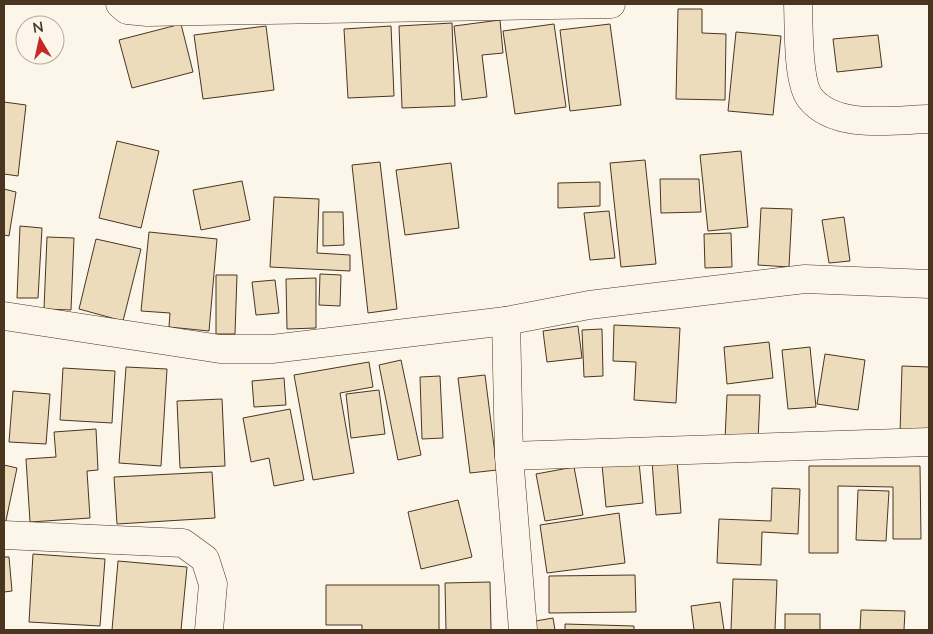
<svg xmlns="http://www.w3.org/2000/svg" width="933" height="634" viewBox="0 0 933 634" font-family="Lato,sans-serif">
<style>
.building{fill:#ecdcbc;stroke:#4a3520}
.lines{fill:none;stroke-linecap:round;stroke-linejoin:round}
.street-casing{stroke:#4a3520;stroke-width:29}
.street{stroke:#fbf6e9;stroke-width:28}
</style>
<rect width="100%" height="100%" fill="#fbf6e9"/>
<!-- building -->
<g class="building">
<polygon points="678,9 702,9 702,33 726,34 725,100 676,99"/>
<polygon points="500,20 503,53 482,55 487,97 462,100 454,26"/>
<polygon points="452,23 455,106 402,108 399,26"/>
<polygon points="181,24 193,72 132,88 119,40"/>
<polygon points="554,24 566,107 515,114 503,31"/>
<polygon points="610,24 621,105 570,111 560,30"/>
<polygon points="266,26 274,90 203,99 194,35"/>
<polygon points="391,26 394,96 348,98 344,29"/>
<polygon points="736,32 781,36 773,115 728,111"/>
<polygon points="878,35 882,67 837,72 833,39"/>
<polygon points="4,102 26,105 18,176 4,174"/>
<polygon points="117,141 159,151 141,228 99,218"/>
<polygon points="741,151 748,227 708,231 700,155"/>
<polygon points="645,160 656,264 621,267 610,163"/>
<polygon points="380,162 397,309 368,313 352,165"/>
<polygon points="451,163 459,228 405,235 396,170"/>
<polygon points="660,179 699,179 701,212 661,213"/>
<polygon points="242,181 250,220 201,230 193,190"/>
<polygon points="600,182 600,206 558,208 558,183"/>
<polygon points="4,189 16,192 9,236 4,235"/>
<polygon points="274,197 319,199 317,253 350,255 350,271 270,267"/>
<polygon points="761,208 792,209 789,267 758,265"/>
<polygon points="609,211 615,258 590,260 584,213"/>
<polygon points="323,212 343,212 344,245 323,246"/>
<polygon points="844,217 850,261 829,263 822,220"/>
<polygon points="20,226 42,228 38,298 17,298"/>
<polygon points="149,232 217,239 209,331 169,327 170,313 141,311"/>
<polygon points="731,233 732,267 705,268 704,234"/>
<polygon points="47,237 74,238 71,310 44,309"/>
<polygon points="96,239 141,249 123,321 79,309"/>
<polygon points="320,274 341,275 340,306 319,305"/>
<polygon points="216,275 237,275 235,334 216,334"/>
<polygon points="316,278 316,328 287,329 286,279"/>
<polygon points="275,280 279,313 256,315 252,282"/>
<polygon points="614,325 680,328 676,403 634,400 636,362 613,361"/>
<polygon points="578,326 582,358 547,362 543,331"/>
<polygon points="602,329 603,376 584,377 582,330"/>
<polygon points="769,342 773,378 727,384 724,347"/>
<polygon points="810,347 816,407 788,409 782,350"/>
<polygon points="825,354 865,360 858,410 817,404"/>
<polygon points="401,360 421,455 398,460 379,365"/>
<polygon points="369,362 373,387 340,393 354,473 313,480 294,375"/>
<polygon points="902,366 929,367 929,435 900,434"/>
<polygon points="126,367 167,369 161,466 119,463"/>
<polygon points="63,368 115,371 112,423 60,420"/>
<polygon points="485,375 497,470 470,473 458,378"/>
<polygon points="440,376 443,438 422,439 420,377"/>
<polygon points="284,378 286,405 254,407 252,381"/>
<polygon points="379,390 385,434 351,438 346,394"/>
<polygon points="13,391 50,394 46,444 9,442"/>
<polygon points="727,395 760,395 758,441 725,440"/>
<polygon points="222,399 225,466 180,468 177,401"/>
<polygon points="290,409 304,480 274,486 269,458 251,462 243,418"/>
<polygon points="96,429 98,470 87,471 90,518 30,522 26,459 56,457 54,432"/>
<polygon points="677,459 681,513 656,515 652,461"/>
<polygon points="639,462 643,503 606,507 602,465"/>
<polygon points="4,465 17,468 4,530"/>
<polygon points="809,466 920,466 921,539 893,539 893,487 838,486 838,553 809,553"/>
<polygon points="574,467 583,515 545,521 536,474"/>
<polygon points="212,472 215,518 117,524 114,477"/>
<polygon points="772,488 800,489 798,534 762,532 761,565 717,563 719,519 771,521"/>
<polygon points="858,490 889,491 886,541 856,540"/>
<polygon points="458,500 472,557 421,569 408,512"/>
<polygon points="619,513 625,563 547,573 540,525"/>
<polygon points="33,554 105,559 100,626 29,622"/>
<polygon points="4,557 9,557 12,591 4,592"/>
<polygon points="118,561 187,567 181,630 112,630"/>
<polygon points="635,575 636,612 549,613 549,576"/>
<polygon points="733,579 777,580 775,630 731,630"/>
<polygon points="490,582 491,630 446,630 445,583"/>
<polygon points="326,585 439,585 439,630 362,630 362,625 326,625"/>
<polygon points="720,602 724,630 694,630 691,606"/>
<polygon points="861,610 905,611 904,630 860,630"/>
<rect x="785" y="614" width="35" height="16"/>
<polygon points="553,618 555,630 531,630 530,622"/>
<polygon points="565,624 634,626 634,630 565,630"/>
</g>
<g class="lines">
<!-- street casing -->
<g class="street-casing">
<g id="street">
<polyline points="120,4 127,10 147,12 611,4"/>
<path d="M798,4C799,25 797,81 810,98C835,130 893,120 929,119"/>
<polyline points="4,316 220,349 272,349 506,321 589,305 805,279 929,284"/>
<polyline points="506,321 509,456 523,630"/>
<polyline points="509,456 929,442"/>
<polyline points="4,535 183,543 205,559 213,584 209,630"/>
</g>
</g>
<!-- street -->
<use href="#street" class="street"/>
</g>
<!-- border -->
<rect width="933" height="634" fill="none" stroke="#4a3520" stroke-width="10"/>
<!-- north arrow -->
<g transform="translate(40 40) rotate(351)"><circle r="24" fill="#fbf6e9" stroke="#b4a999"/>
<path d="M0-4L9 19L0 12L-9 19Z" fill="#c62828"/>
<text y="-8" font-size="14" font-weight="bold" text-anchor="middle" fill="#4a3520">N</text>
</g>
</svg>
